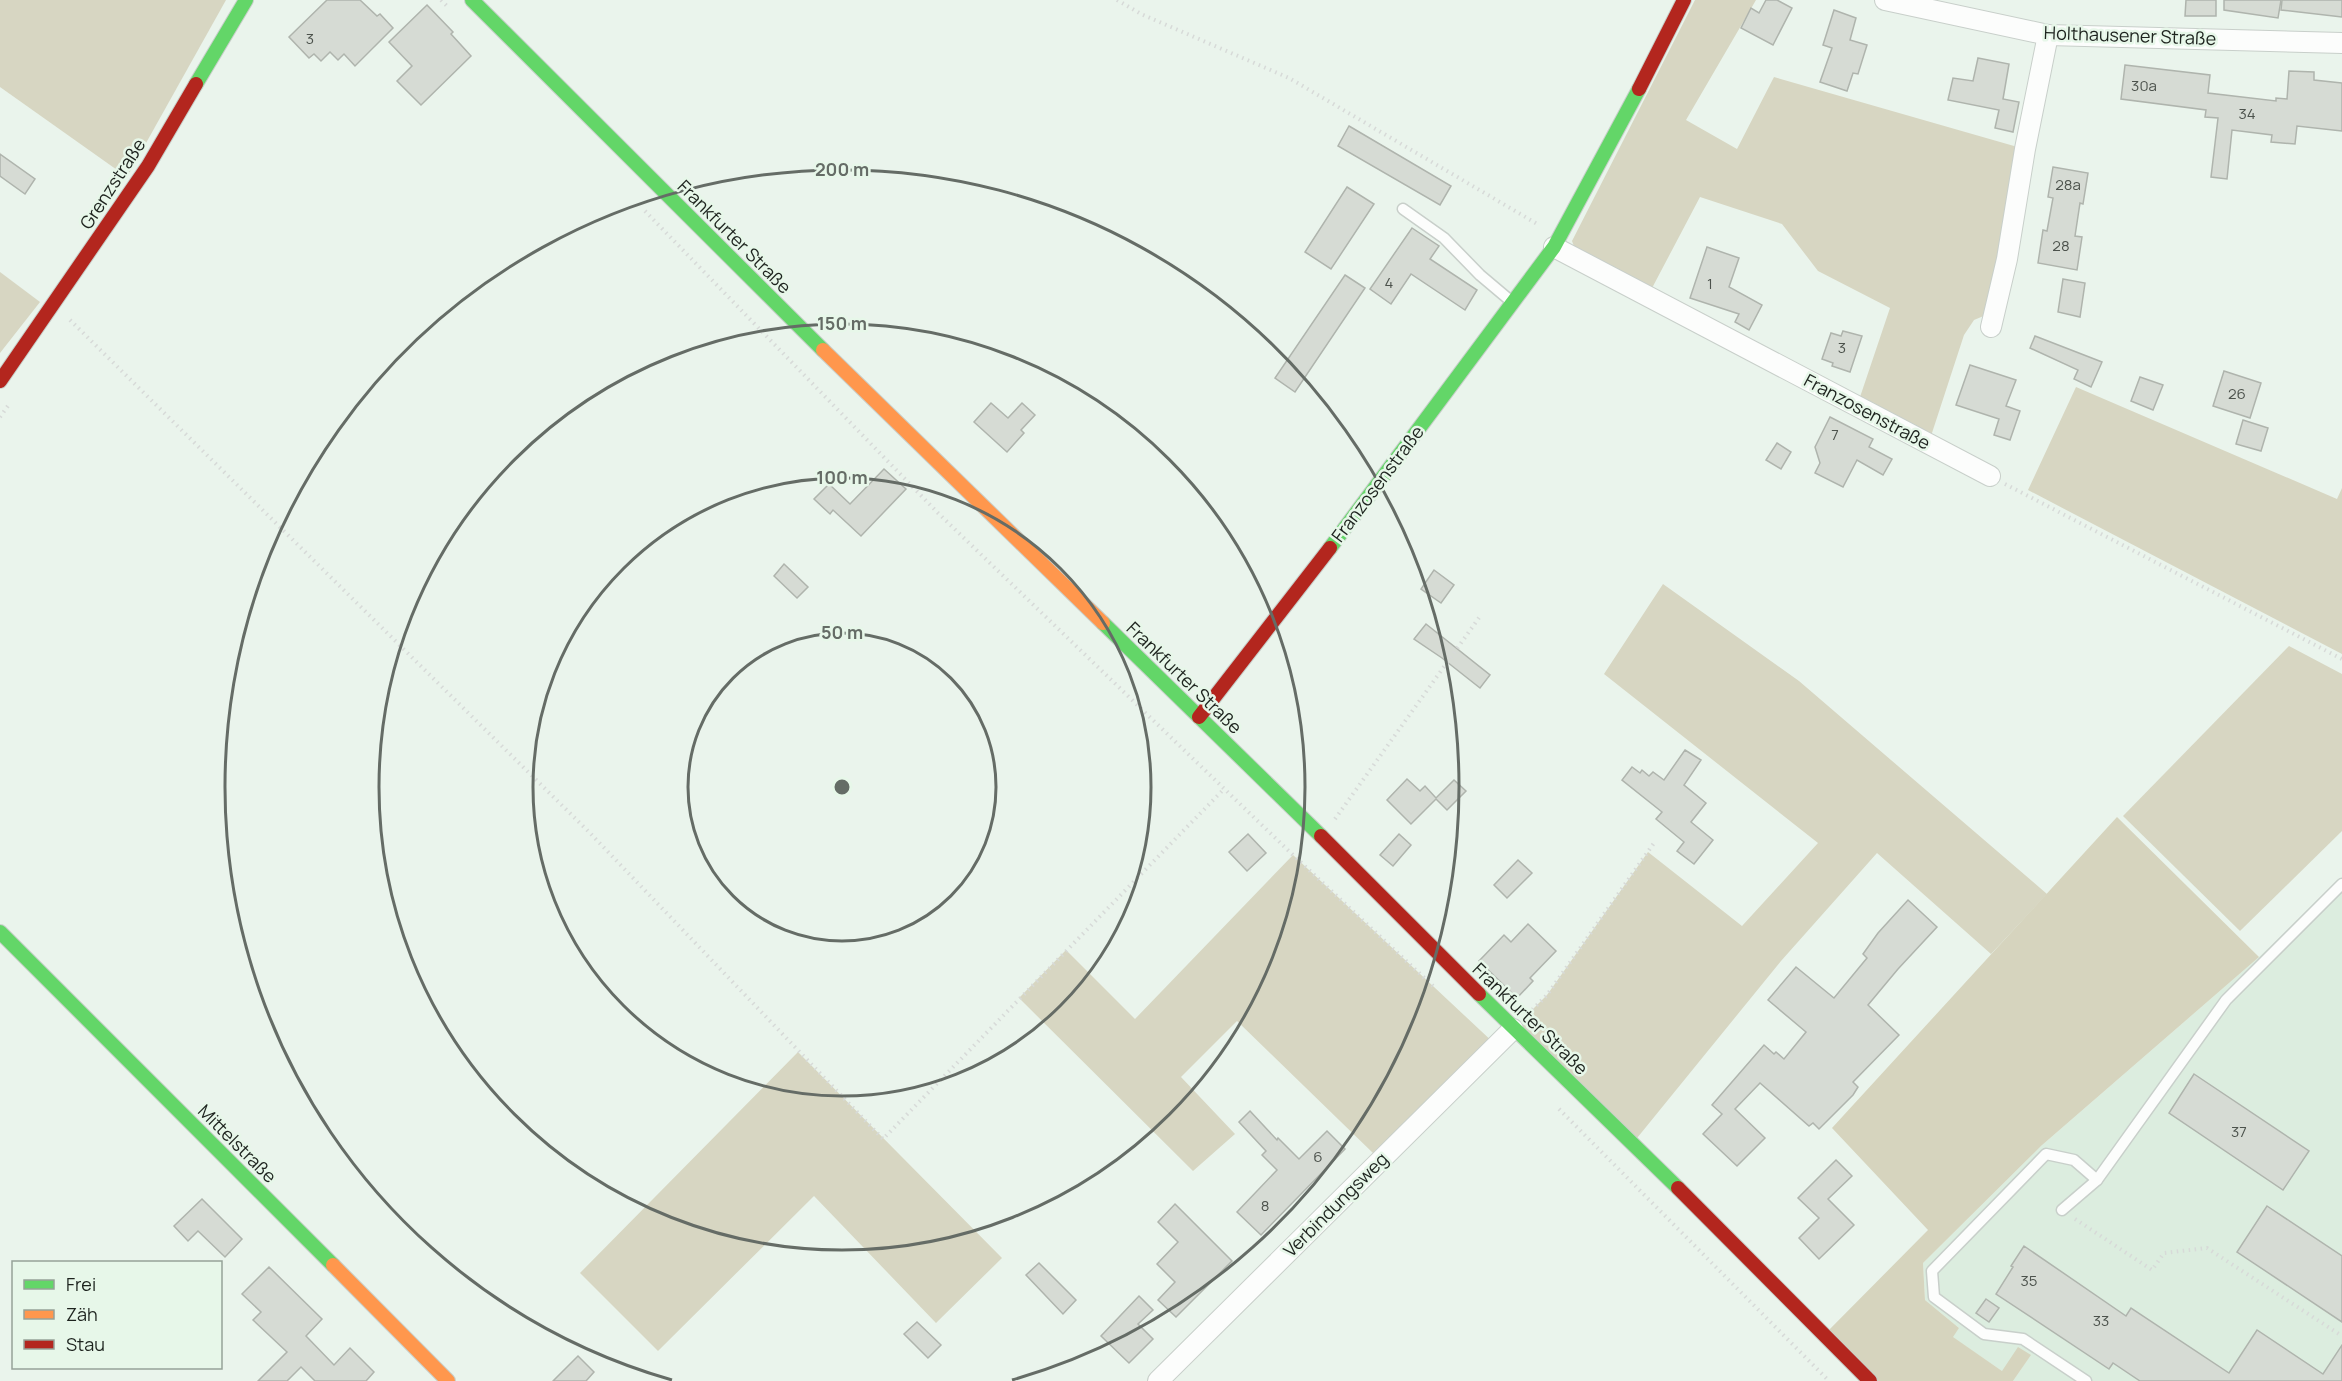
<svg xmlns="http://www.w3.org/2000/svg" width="2342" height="1381" viewBox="0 0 2342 1381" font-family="Manrope,sans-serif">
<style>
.built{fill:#dceddf}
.green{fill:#d7d6c2}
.forest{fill:#d6d4be}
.building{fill:#d6dbd4;stroke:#afb4ad;stroke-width:1.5}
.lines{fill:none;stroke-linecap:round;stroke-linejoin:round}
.lane-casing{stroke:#c8cfca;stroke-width:13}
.street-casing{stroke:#c8cfca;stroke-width:22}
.fast-casing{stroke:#c8cfca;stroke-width:16}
.slow-casing{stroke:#c8cfca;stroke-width:16}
.jam-casing{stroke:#c8cfca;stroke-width:16}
.path{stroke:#d7dad8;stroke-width:4;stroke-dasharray:1.5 4.5;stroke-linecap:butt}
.lane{stroke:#fcfdfc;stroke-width:10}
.street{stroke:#fcfdfc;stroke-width:20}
.fast{stroke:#63d668;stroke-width:14}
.slow{stroke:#ff974d;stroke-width:14}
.jam{stroke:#b3261e;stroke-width:14}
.ring{fill:none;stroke:#656c66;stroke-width:3}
.labels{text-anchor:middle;stroke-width:5;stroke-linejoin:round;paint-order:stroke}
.number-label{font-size:15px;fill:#4c524c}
.street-label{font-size:18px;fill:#1d231e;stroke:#e7f7e9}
.centre{fill:#656c66;stroke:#e7f7e9;stroke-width:3}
.ring-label{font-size:18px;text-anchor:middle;font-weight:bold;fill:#656c66;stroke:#e7f7e9;stroke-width:5;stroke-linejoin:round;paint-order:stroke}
</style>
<rect width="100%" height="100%" fill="#eaf4ec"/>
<!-- built -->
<polygon class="built" points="2342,878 2342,1381 2013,1381 2030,1356 2002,1371 1952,1337 1959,1328 1925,1300 1923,1263 2041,1146 2259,957"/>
<!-- green -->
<g class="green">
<polygon points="0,0 226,0 127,177 0,87"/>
<polygon points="1695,0 1756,0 1686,120 1737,149 1774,77 2021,148 1986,315 1974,320 1964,335 1930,439 1859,400 1890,308 1818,271 1782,224 1700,197 1651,290 1575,249 1572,241"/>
<polygon points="0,272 40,302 0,353"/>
<polygon points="2076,387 2337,499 2342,488 2342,654 2028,490"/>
<polygon points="1663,584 1799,681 2047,894 1991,954 1877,853 1781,961 1633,1143 1513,1029 1547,995 1648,852 1742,926 1818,843 1604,674"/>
<polygon points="2289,646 2342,674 2342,831 2240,931 2123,816"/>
<polygon points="1293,855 1496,1045 1374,1154 1237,1021 1181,1077 1235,1134 1193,1171 1019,998 1066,950 1135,1019"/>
<polygon points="798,1052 1002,1258 936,1323 814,1196 658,1351 580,1273"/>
</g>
<!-- forest -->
<polygon class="forest" points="2117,817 2259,957 2041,1146 1923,1263 1925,1300 1959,1328 1953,1337 2002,1371 2018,1347 2031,1355 2013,1381 1870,1381 1824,1335 1928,1230 1832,1128"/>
<!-- building -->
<g class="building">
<polygon points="327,0 360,0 377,16 380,14 393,28 355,66 344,54 338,60 330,52 321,61 314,54 309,58 289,37"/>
<polygon points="1766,0 1777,0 1792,8 1773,45 1741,28 1751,8 1759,13"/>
<polygon points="2186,0 2216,0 2216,16 2185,16"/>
<polygon points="2224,0 2281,0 2278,18 2224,10"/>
<polygon points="2282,0 2342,0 2342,17 2281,10"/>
<polygon points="427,5 453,32 451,34 471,56 421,105 397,81 412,66 389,42"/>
<polygon points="1834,10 1856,18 1850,40 1867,45 1858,74 1853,73 1847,91 1820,82 1832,48 1823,45"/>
<polygon points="1978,58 2009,64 2003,99 2019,102 2013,132 1995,128 1999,110 1948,100 1953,78 1973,81"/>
<polygon points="2125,65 2210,75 2208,93 2276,101 2276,98 2287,99 2289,71 2314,72 2314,80 2342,83 2342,131 2297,126 2295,144 2271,142 2272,135 2232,130 2227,179 2211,177 2218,118 2205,117 2206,110 2121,99"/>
<polygon points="1349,126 1451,186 1440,205 1338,146"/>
<polygon points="0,154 35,179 25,194 0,176"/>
<polygon points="2053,167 2088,173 2083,204 2080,203 2075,236 2082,237 2077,270 2038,263 2043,230 2047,231 2053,198 2048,197"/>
<polygon points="1347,187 1374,204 1331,269 1305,252"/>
<polygon points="1412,228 1439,246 1430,259 1477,290 1465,310 1411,274 1391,304 1370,289"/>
<polygon points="1707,247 1739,258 1729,287 1762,305 1749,330 1735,322 1739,314 1690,298"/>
<polygon points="1345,275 1365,288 1295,392 1275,378"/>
<polygon points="2063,279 2085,283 2080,317 2058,312"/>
<polygon points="1843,331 1862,336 1850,372 1832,366 1833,363 1822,359 1831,333 1841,336"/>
<polygon points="2035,336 2102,362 2091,387 2074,379 2078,370 2030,348"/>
<polygon points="1970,365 2016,380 2006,406 2020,411 2010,440 1994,435 1999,419 1956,405"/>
<polygon points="2224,371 2261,383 2250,418 2213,406"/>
<polygon points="2140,377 2163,385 2153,410 2131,401"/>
<polygon points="991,403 1008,418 1022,403 1035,415 1021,430 1024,433 1007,452 974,422"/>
<polygon points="1830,417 1873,439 1869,447 1892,459 1883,475 1857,460 1843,487 1815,473 1820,463 1815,447"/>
<polygon points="2243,420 2268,428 2261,451 2236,444"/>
<polygon points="1777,443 1791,452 1781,469 1766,460"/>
<polygon points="884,469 906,489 861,536 833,510 830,514 814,499 829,484 850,504"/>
<polygon points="784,564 808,587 797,598 774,576"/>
<polygon points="1434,570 1454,585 1441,603 1421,589"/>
<polygon points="1426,624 1490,675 1480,688 1442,658 1414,639"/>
<polygon points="1685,750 1701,760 1684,785 1706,803 1691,822 1713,840 1694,864 1677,851 1684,842 1656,819 1662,812 1622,780 1632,767 1640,773 1642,770 1649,776 1653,772 1664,780"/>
<polygon points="1407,779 1420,791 1425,786 1436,798 1454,780 1466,791 1447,810 1436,799 1411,824 1387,800"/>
<polygon points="1248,834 1266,853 1247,871 1229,852"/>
<polygon points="1399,834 1411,845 1393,866 1380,855"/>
<polygon points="1518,860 1532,873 1507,898 1494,885"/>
<polygon points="1908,900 1937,927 1898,969 1868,1005 1899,1035 1853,1082 1858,1087 1853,1095 1819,1129 1813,1123 1809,1126 1760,1083 1735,1109 1765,1138 1737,1166 1703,1134 1722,1114 1712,1105 1764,1045 1774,1054 1776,1052 1784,1059 1806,1032 1768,1000 1796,967 1834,998 1867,958 1863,954 1878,933"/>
<polygon points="1528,924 1556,951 1530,978 1533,981 1517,998 1479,961 1504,935 1511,942"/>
<polygon points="2194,1074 2309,1151 2283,1190 2169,1113"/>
<polygon points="1250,1111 1277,1140 1278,1138 1299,1159 1327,1131 1345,1149 1261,1235 1237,1212 1277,1170 1262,1155 1266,1151 1239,1122"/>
<polygon points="1836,1160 1852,1176 1828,1199 1854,1225 1819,1259 1799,1238 1819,1218 1798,1198"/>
<polygon points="202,1199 242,1239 225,1257 198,1231 188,1241 174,1226"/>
<polygon points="1175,1204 1232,1261 1176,1317 1158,1300 1175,1282 1157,1264 1178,1242 1158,1222"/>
<polygon points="2267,1206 2342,1256 2342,1322 2237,1252"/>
<polygon points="2024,1246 2126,1316 2131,1308 2229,1373 2257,1330 2323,1374 2342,1345 2342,1381 2140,1381 2113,1363 2109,1369 1996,1294 2013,1267 2011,1266"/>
<polygon points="1039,1263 1076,1300 1063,1314 1026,1275"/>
<polygon points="269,1267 322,1319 306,1336 334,1365 350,1348 374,1372 366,1381 315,1381 301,1367 287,1381 258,1381 287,1352 253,1320 261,1312 242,1294"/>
<polygon points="1139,1296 1153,1310 1138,1324 1153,1339 1129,1363 1101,1336"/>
<polygon points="1986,1299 1999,1308 1989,1322 1976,1313"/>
<polygon points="917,1322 941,1345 928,1358 904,1334"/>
<polygon points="578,1356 594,1372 586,1381 553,1381"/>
</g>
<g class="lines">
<!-- lane casing -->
<g class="lane-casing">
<g id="lane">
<polyline points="1403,209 1444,238 1480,275 1512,302"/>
<polyline points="2062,1210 2097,1180 2226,1000 2342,884"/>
<polyline points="2086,1381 2023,1339 1984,1334 1934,1297 1932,1271 2046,1154 2074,1160 2097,1180"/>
</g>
</g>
<!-- street casing -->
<g class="street-casing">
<g id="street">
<polyline points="1885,0 2048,35 2342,43"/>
<polyline points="1554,247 1990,476"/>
<polyline points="1991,327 2007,259 2025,149 2048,35"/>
<polyline points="1158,1381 1513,1029"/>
</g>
</g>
<!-- fast casing -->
<g class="fast-casing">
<g id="fast">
<polyline points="472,0 823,350"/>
<polyline points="196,84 246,0"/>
<polyline points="1330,548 1554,247 1639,89"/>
<polyline points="1103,623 1321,836"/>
<polyline points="0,932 333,1265"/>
<polyline points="1479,994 1678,1188"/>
</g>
</g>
<!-- slow casing -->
<g class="slow-casing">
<g id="slow">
<polyline points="823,350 1103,623"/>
<polyline points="333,1265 448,1381"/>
</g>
</g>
<!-- jam casing -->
<g class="jam-casing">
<g id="jam">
<polyline points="1639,89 1684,0"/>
<polyline points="0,381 148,166 196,84"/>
<polyline points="1199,717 1330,548"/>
<polyline points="1321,836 1479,994"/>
<polyline points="1678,1188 1870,1381"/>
</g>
</g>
<!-- path -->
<g class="path">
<polyline points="441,0 448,7"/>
<polyline points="1117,0 1141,14 1289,78 1539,225"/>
<polyline points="645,211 938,513 1293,855 1433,986"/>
<polyline points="70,320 589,832 883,1139 1224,789"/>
<polyline points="0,417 10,403"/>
<polyline points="2005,484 2342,659"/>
<polyline points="1335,819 1481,615"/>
<polyline points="1528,1014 1547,995 1654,843"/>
<polyline points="1559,1109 1829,1381"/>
<polyline points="2075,1219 2152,1270 2164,1253 2207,1248 2342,1336"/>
</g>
<!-- lane -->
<use href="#lane" class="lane"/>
<!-- street -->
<use href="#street" class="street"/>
<!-- fast -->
<use href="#fast" class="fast"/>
<!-- slow -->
<use href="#slow" class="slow"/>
<!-- jam -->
<use href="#jam" class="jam"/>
</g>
<!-- distance rings -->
<g class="ring">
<circle cx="842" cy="787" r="154"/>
<circle cx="842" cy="787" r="309"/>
<circle cx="842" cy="787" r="463"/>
<path d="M672 1380A617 617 0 1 1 1012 1380"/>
</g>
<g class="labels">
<!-- number labels -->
<g class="number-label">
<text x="310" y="44">3</text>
<text x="2144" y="91">30a</text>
<text x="2247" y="119">34</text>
<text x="2068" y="190">28a</text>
<text x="2061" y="251">28</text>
<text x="1389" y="288">4</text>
<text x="1710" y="289">1</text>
<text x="1842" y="353">3</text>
<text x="2237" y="399">26</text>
<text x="1835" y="440">7</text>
<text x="2239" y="1137">37</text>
<text x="1318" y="1162">6</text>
<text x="1265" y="1211">8</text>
<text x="2029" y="1286">35</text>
<text x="2101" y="1326">33</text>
</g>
<!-- street labels -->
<g class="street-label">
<text transform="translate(2130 36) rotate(2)" y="6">Holthausener Straße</text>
<text transform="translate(113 184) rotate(-57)" y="6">Grenzstraße</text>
<text transform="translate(734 237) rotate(45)" y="6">Frankfurter Straße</text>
<text transform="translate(1867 412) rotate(28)" y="6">Franzosenstraße</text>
<text transform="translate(1378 484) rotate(-53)" y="6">Franzosenstraße</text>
<text transform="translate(1184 678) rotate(44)" y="6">Frankfurter Straße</text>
<text transform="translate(1530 1019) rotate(44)" y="6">Frankfurter Straße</text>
<text transform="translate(237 1144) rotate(45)" y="6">Mittelstraße</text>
<text transform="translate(1336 1205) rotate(-45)" y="6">Verbindungsweg</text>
</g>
</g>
<circle cx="842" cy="787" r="9" class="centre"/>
<g class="ring-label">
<text x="842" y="176">200 m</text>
<text x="842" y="330">150 m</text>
<text x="842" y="484">100 m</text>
<text x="842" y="639">50 m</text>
</g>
<!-- legend -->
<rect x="12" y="1261" width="210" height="108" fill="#e7f7e9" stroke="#96a298" stroke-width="1.5"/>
<rect x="24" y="1280" width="30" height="9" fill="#63d668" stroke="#96a298" stroke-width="1.5"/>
<text x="66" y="1291" font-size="18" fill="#1d231e">Frei</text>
<rect x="24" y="1310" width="30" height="9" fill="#ff974d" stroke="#96a298" stroke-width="1.5"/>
<text x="66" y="1321" font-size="18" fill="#1d231e">Zäh</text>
<rect x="24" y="1340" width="30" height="9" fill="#b3261e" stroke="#96a298" stroke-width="1.5"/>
<text x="66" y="1351" font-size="18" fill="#1d231e">Stau</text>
</svg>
